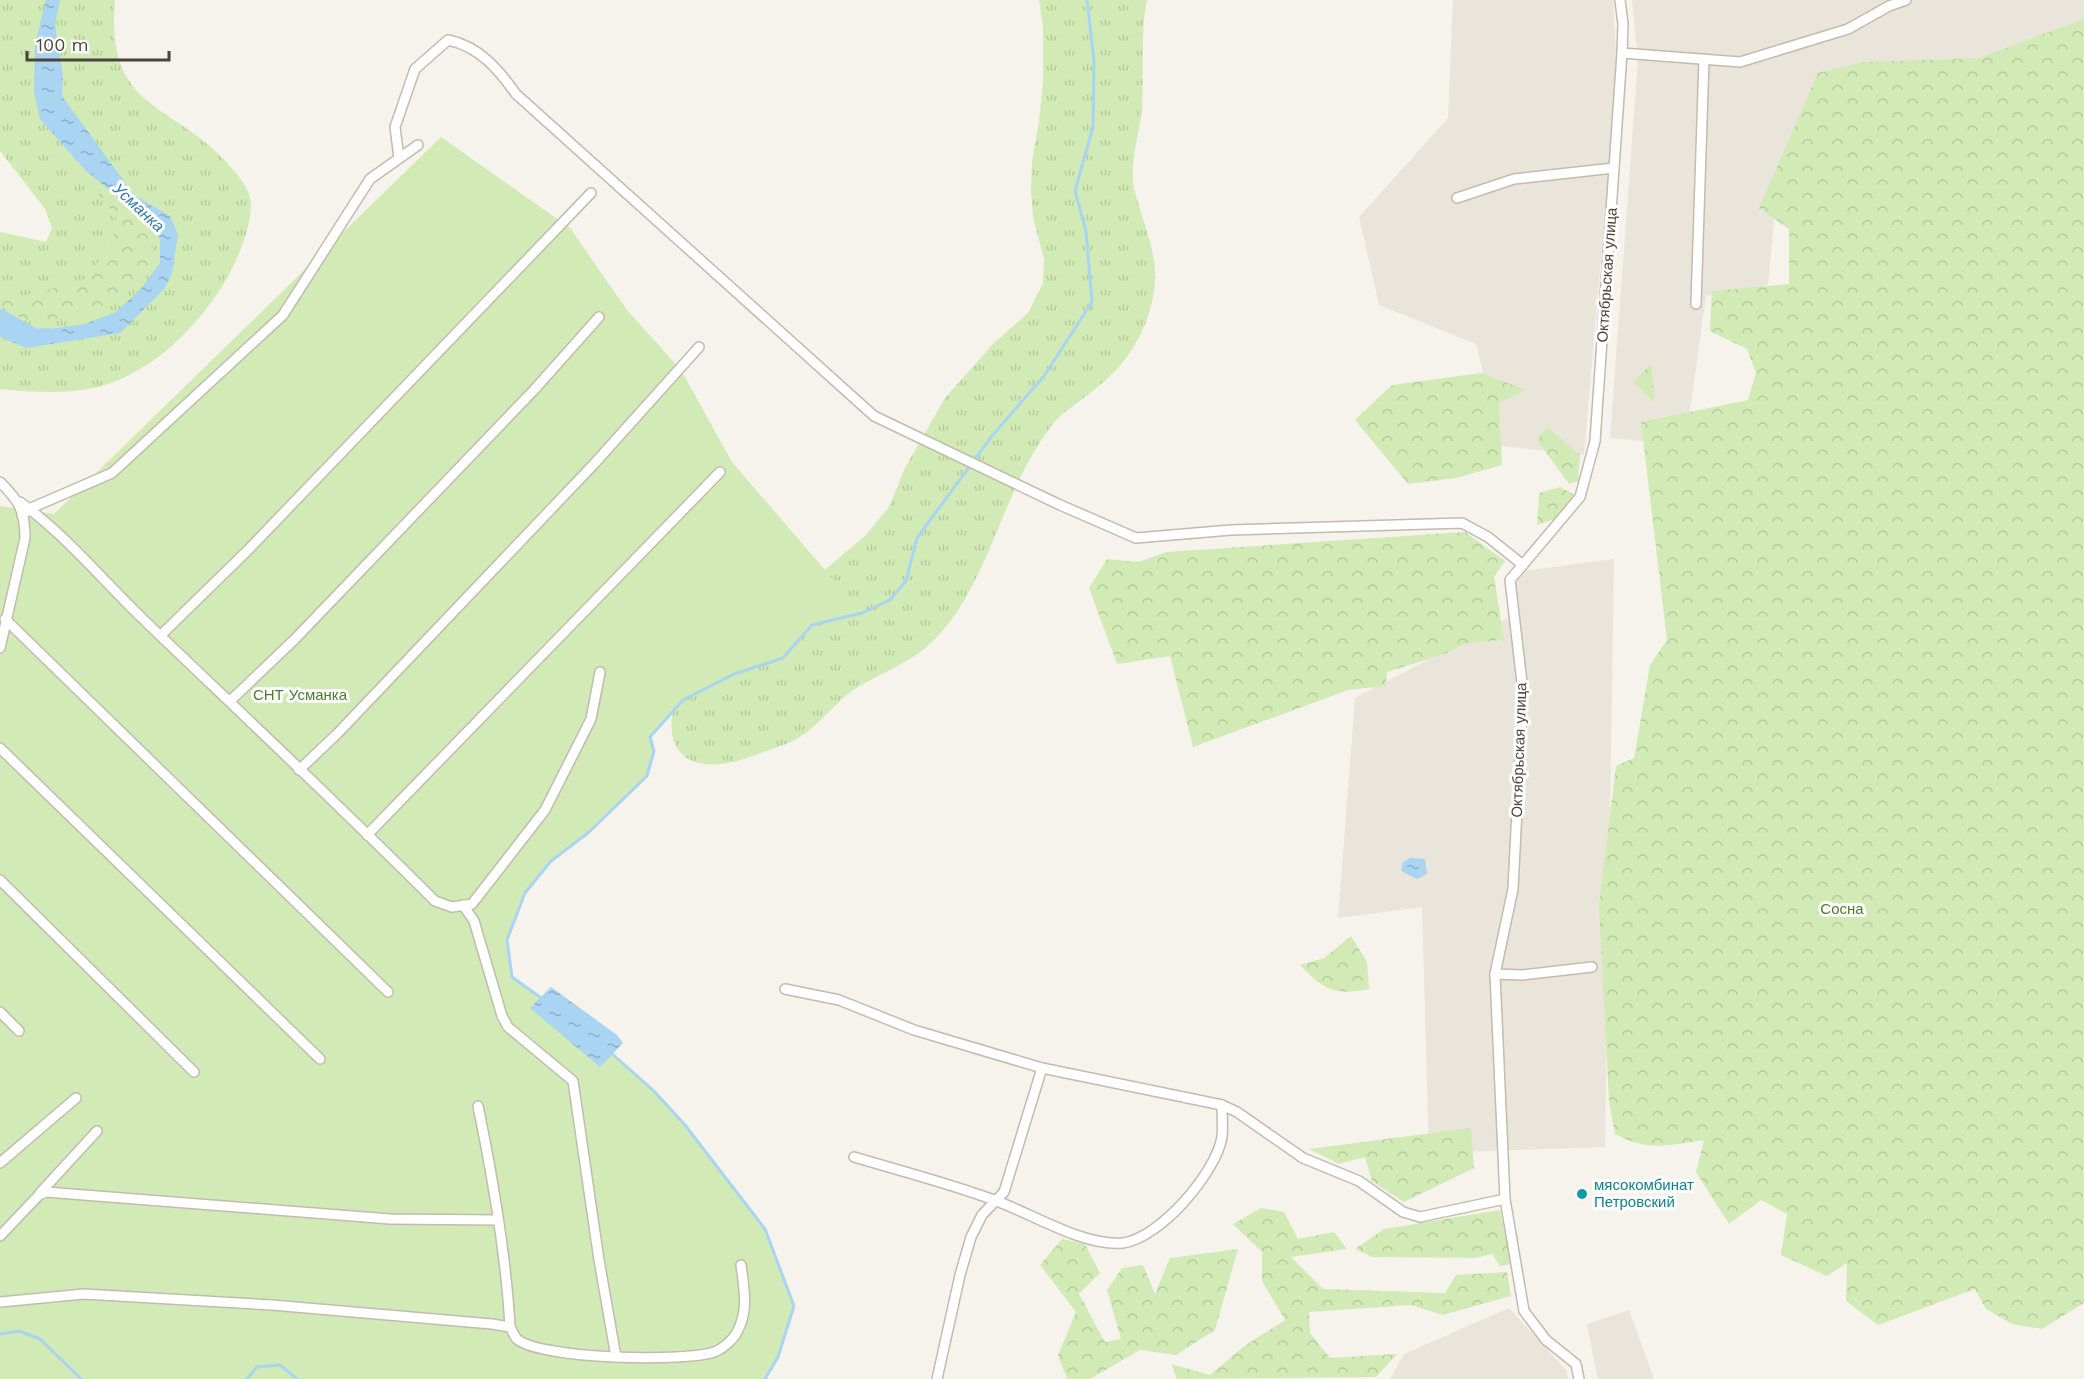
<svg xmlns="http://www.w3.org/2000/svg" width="2084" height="1379" viewBox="0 0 2084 1379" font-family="'Work Sans',sans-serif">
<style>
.residential{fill:#eae5da}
.grass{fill:url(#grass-tufts)}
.forest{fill:url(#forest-crowns)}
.garden{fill:#d2eab5}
.water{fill:url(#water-ripples)}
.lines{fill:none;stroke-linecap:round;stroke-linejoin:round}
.stream{stroke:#a9d4f2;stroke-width:3}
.river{stroke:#a9d4f2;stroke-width:16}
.minor-casing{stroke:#c2bbae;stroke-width:12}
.minor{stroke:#fff;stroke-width:9}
.culture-dot{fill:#0f9aa8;stroke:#fff;stroke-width:2}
.labels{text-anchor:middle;stroke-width:6;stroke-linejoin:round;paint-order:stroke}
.street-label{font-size:15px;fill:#4b4439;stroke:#fff}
.park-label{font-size:15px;fill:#4a7f2a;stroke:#fff}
.culture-label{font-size:15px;fill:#0d838f;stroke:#fff;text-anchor:start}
.water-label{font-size:16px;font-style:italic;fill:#2e7ab2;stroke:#fff}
</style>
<defs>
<pattern id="grass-tufts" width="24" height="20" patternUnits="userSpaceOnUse" patternTransform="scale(1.5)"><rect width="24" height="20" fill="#d2eab5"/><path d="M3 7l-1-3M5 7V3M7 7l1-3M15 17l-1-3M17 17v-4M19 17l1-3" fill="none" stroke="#b6ca9c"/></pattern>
<pattern id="forest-crowns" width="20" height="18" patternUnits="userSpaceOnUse" patternTransform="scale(1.5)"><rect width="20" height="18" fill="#d2eab5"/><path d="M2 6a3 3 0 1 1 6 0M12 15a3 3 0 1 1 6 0" fill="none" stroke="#b6ca9c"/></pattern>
<pattern id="water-ripples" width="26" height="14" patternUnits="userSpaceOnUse" patternTransform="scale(1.5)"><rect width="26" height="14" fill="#a9d4f2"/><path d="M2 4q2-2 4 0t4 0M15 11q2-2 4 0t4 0" fill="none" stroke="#8caec5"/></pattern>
</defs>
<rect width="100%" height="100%" fill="#f6f3ec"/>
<!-- residential -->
<g class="residential">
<polygon points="1453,0 1613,0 1617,75 1584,455 1501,446 1476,344 1379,305 1359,217 1448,118"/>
<polygon points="1632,0 2084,0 2084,24 1780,160 1768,285 1706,296 1688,424 1677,444 1610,438 1638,60"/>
<polygon points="1614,559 1605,1147 1429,1153 1422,907 1338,918 1355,698 1508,618 1509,573"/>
<polygon points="1509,1308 1566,1370 1568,1379 1390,1379 1404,1354"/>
<polygon points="1629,1310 1654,1379 1598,1379 1587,1324"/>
</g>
<!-- grass -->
<g class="grass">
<path d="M0,0H115C105,112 172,101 228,164C237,174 244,182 249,194C253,205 250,219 247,230C231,290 178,354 121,379C84,396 40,393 0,389V232L46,242L52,228L45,209L0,151Z"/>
<path d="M1039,0H1147C1140,35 1144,72 1142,108C1140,134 1129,161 1134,188C1142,223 1160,254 1154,292C1145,340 1123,369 1085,397C1072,407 1059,415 1049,429C1002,492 990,580 938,636C912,664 882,671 852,691C835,703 819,725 800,737C787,745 769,750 755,755C700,777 657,762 676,696L866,535L889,507L905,468L945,398L993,344L1028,313L1043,283L1044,259L1033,217L1031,192L1032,161L1039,121L1043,81V27Z"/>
</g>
<!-- forest -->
<g class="forest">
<path d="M2084,19V1303L2042,1329L2012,1324L1986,1309L1975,1289L1878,1325L1846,1301L1847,1263L1827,1276L1781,1255L1787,1214L1761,1200L1729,1224L1696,1172L1704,1140C1669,1145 1648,1152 1615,1134L1609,1101L1599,905L1616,766L1634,758L1650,665L1667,640L1641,422L1748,400L1756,373L1747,349L1710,331L1712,291L1789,284V229L1759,208L1818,73L1863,62L1979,58Z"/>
<polygon points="93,186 151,239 153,257 140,278 117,299 89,313 54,319 24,320 0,306 0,302 82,281 111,247 116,218"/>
<polygon points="1651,364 1655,403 1633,382"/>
<polygon points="1481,373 1526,390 1499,403 1502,465 1456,478 1408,484 1355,420 1392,385"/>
<polygon points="1547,427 1580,455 1578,481 1569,484 1537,440"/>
<polygon points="1560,487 1575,495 1555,519 1537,525 1539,493"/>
<polygon points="1465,532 1505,561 1494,577 1504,640 1466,643 1447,653 1387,672 1386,686 1348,690 1193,747 1170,656 1117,664 1089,588 1107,559 1138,562 1167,552"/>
<path d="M1351,936L1367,962L1369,989C1334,996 1324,990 1300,965L1324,958Z"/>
<polygon points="1471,1128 1474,1168 1404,1202 1372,1181 1365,1157 1339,1164 1309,1149"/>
<polygon points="1261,1208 1284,1212 1298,1239 1334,1232 1347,1249 1291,1257 1323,1289 1445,1293 1456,1275 1507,1272 1511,1296 1443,1315 1411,1305 1309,1312 1310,1333 1330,1358 1397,1354 1376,1377 1177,1379 1171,1364 1210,1375 1243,1347 1285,1320 1262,1281 1262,1252 1233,1224"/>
<polygon points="1500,1210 1511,1264 1500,1266 1492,1254 1475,1258 1372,1257 1355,1249 1384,1229"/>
<polygon points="1062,1239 1085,1244 1100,1273 1079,1294 1105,1342 1121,1339 1107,1290 1122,1268 1143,1265 1155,1294 1170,1258 1238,1249 1215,1330 1176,1355 1140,1350 1090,1379 1067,1379 1058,1355 1076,1312 1040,1265"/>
</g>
<!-- garden -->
<polygon class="garden" points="441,137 570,228 627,310 681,370 732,462 862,613 812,625 783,658 734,674 683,700 650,737 654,751 647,776 588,833 551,861 525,893 507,940 512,978 560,1011 654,1091 685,1125 765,1229 794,1306 778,1357 765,1379 0,1379 0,506 54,514"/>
<!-- water -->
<g class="water">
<polygon points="46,0 60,0 55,25 63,76 62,96 134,195 170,216 178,235 172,273 165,288 120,333 26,348 0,337 0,321 23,333 85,324 116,312 141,289 160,263 160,238 141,216 85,170 40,119 34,93 35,44"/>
<polygon points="1410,858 1425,859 1427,874 1417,879 1401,871 1403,862"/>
<polygon points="551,987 617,1035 623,1043 600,1067 530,1008"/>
</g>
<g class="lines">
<!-- stream -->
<g class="stream">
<polyline points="544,1000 512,977 507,940 525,893 551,861 588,833 647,776 654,751 650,737 683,700 734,674 783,658 812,625 862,613 890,600 906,581 917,538 992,436 1044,376 1092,302 1086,231 1075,191 1093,127 1094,61 1087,0"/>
<polyline points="610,1052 654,1091 685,1125 765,1229 794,1306 778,1357 765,1379"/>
<polyline points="0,1334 19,1331 40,1339 81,1379"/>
<polyline points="247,1379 257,1367 280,1365 297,1379"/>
</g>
<!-- river -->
<polyline class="river" points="0,317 35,337 48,336"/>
<!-- minor casing -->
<g class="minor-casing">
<g id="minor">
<polyline points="1622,53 1740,62 1848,29 1889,6 1906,0"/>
<path d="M399,158L395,127L415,69L448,40C479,46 499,70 516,94L874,416L1058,504L1136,538L1231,530L1462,523L1488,537L1523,565"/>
<polyline points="1457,198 1514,179 1614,168"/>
<polyline points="1696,304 1704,59"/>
<path d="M0,482C19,501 25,510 25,538L0,648"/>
<path d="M20,502C67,536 104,582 146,622C242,714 340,806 435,901L452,907L472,904L545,810L591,719L600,672"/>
<polyline points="22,516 29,509 112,473 283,315 370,179 418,145"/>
<polyline points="5,619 388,992"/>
<polyline points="161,635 248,550 591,193"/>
<polyline points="230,701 295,639 534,390 599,317"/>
<polyline points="0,748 320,1059"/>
<polyline points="299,770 338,733 594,464 699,347"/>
<polyline points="367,835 720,472"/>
<polyline points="0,880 194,1072"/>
<polyline points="463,905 474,921 502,1016 508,1027 573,1081 599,1260 616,1357"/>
<polyline points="1495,974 1522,975 1592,967"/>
<polyline points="785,989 839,1000 914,1030 1042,1068 1222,1105 1237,1112 1303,1158 1359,1181 1403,1212 1420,1217 1505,1199"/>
<polyline points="0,1012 19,1031"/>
<path d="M478,1106C493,1179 506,1253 510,1327"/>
<path d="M854,1157C901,1171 948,1183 994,1200C1031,1213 1084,1247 1123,1243C1160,1238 1216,1173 1222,1137C1223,1127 1222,1115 1222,1105"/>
<polyline points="0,1163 76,1098"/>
<polyline points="40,1193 97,1131"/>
<polyline points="0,1236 39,1195 46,1192 390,1219 497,1220"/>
<path d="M0,1302L84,1294L272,1305L492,1324L510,1327C512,1330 514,1336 517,1339C539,1359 688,1363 717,1351C723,1348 734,1339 737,1332C749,1310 744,1289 741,1265"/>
<polyline points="937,1379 960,1275 971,1237 982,1215 1004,1192 1042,1068"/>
<polyline points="1579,1379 1576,1364 1546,1340 1524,1311 1505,1199 1495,974 1513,889 1523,691 1510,580 1580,497 1595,441 1622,53 1623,24 1620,0"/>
</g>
</g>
<!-- minor -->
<use href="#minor" class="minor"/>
</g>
<!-- markers -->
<circle class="culture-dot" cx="1582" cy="1194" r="6"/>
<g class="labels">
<!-- street labels -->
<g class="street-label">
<text transform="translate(1607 275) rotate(-86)" y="5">Октябрьская улица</text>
<text transform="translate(1519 750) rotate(-88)" y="5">Октябрьская улица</text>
</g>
<!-- park labels -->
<g class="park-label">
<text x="300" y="700">СНТ Усманка</text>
<text x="1842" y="914">Сосна</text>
</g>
<!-- culture labels -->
<g class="culture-label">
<text x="1594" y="1190">мясокомбинат<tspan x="1594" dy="17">Петровский</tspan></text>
</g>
<!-- water labels -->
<g class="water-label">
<text transform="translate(139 207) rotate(43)" y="6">Усманка</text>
</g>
</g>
<!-- scale -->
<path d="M27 51v9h142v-9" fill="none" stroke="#4b4439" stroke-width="3"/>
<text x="36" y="51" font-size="18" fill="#4b4439" stroke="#ffffff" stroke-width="4.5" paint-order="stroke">100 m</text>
</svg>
